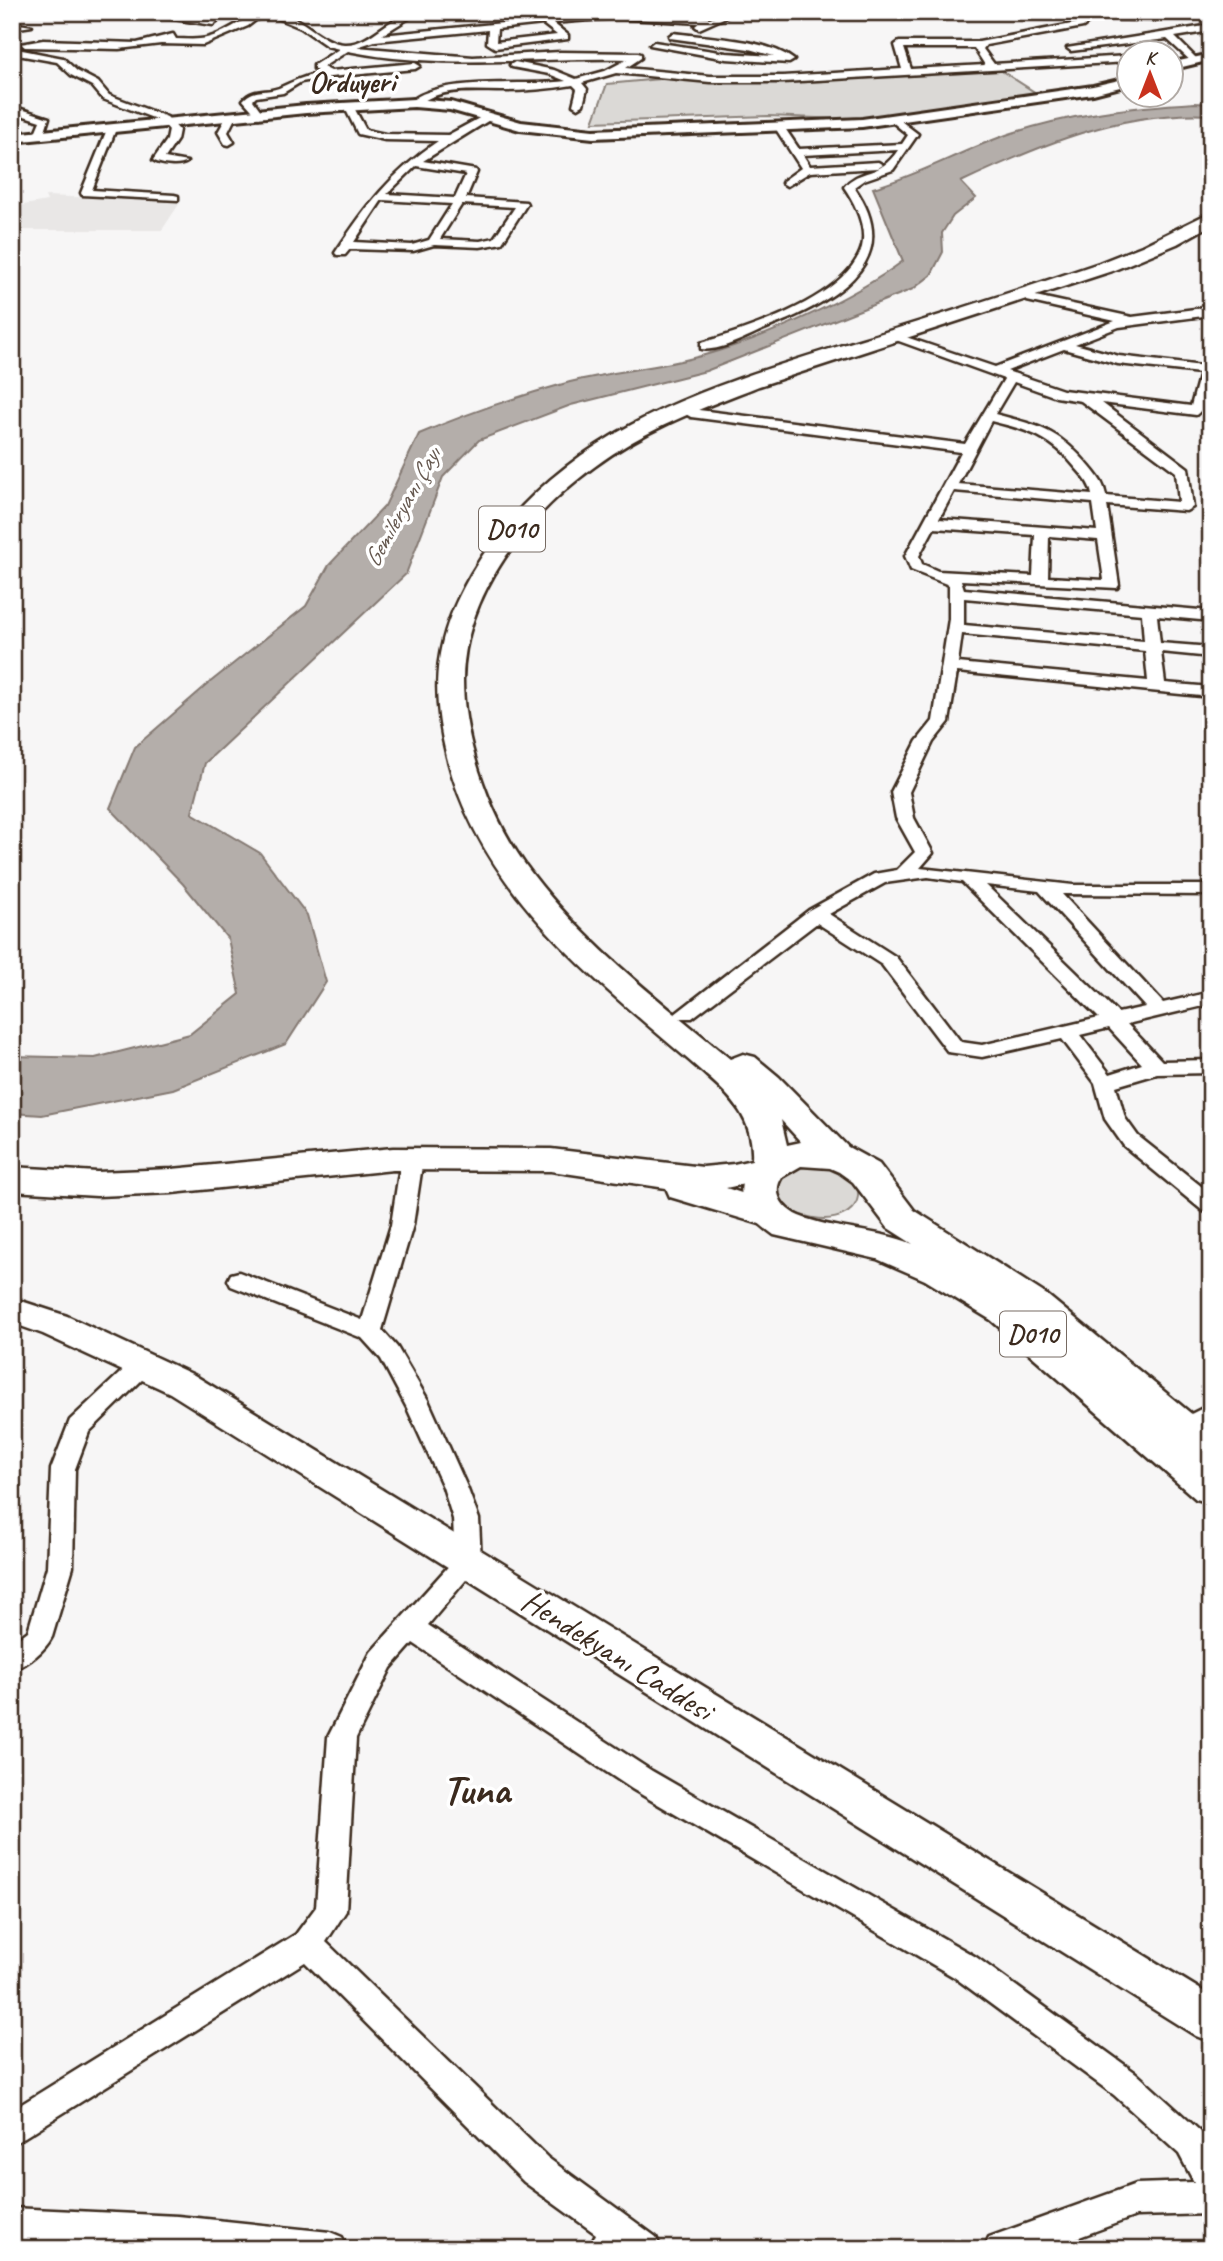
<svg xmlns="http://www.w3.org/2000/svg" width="1223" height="2261" viewBox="0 0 1223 2261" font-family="Caveat,sans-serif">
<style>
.built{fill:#e9e7e6}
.green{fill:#dbd9d6;stroke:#8b827a;stroke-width:2}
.water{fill:#b4aeaa;stroke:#847972;stroke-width:2}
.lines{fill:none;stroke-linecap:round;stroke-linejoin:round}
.minor-casing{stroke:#3b2a1e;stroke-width:5}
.tertiary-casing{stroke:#3b2a1e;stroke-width:6}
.secondary-casing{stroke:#3b2a1e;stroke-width:5}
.primary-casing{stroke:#3b2a1e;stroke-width:5}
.trunk-casing{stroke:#3b2a1e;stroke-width:5}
.minor{fill:#fff;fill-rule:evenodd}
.tertiary{fill:#fff;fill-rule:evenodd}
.secondary{fill:#fff;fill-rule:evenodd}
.primary{fill:#fff;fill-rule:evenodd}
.trunk{fill:#fff;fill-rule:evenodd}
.labels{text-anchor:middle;stroke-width:7;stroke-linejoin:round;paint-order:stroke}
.far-water-label{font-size:24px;font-style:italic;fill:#65584f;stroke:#fff}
.shield{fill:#fff;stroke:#766a62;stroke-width:2}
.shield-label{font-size:26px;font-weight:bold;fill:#3b2a1e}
.far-district-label{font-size:30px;font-weight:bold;fill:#3b2a1e;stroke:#fff}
.near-street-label{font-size:33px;fill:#3b2a1e;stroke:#fff}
.near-district-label{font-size:42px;font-weight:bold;fill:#3b2a1e;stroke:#fff}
</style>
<rect width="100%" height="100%" fill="#f7f6f6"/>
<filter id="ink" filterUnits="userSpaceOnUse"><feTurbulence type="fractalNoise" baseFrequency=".0143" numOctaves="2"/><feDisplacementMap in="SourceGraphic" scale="14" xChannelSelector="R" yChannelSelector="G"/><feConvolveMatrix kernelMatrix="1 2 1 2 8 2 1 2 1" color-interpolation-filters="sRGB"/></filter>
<g filter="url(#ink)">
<!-- built -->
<polygon class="built" points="45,196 181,201 162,230 12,230 12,207 47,201"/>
<!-- green -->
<g class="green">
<polygon points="997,68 1036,93 866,120 768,116 593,122 607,84 681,77 712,80"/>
<path d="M800,1165C812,1166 828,1164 839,1168C860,1177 866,1202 845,1214C817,1230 754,1204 781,1176C786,1172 795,1168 800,1165Z"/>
</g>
<!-- water -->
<path class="water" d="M1195,103L1211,104V115C1122,110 1040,145 961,182L976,198L953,216L942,233L943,252L931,275L913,289L706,371L571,405L479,440L443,477L406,574L205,763L192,813L260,853L307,915L326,982L286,1044L173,1089L42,1115L12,1113V1056L95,1058L190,1034L240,994L228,939L183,884L110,808L135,747L209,683L306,606L329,565L385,506L419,434C468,413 518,396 570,382C613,371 658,368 701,356C763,339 852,299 903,261L873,188C920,175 962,150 1009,134C1070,114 1131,107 1195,103Z"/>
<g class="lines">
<!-- minor casing -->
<g class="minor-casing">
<g id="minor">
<polygon points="127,12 154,12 217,22 213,25"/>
<path d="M264,12C271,12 279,11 286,14C305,21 324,43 344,44C371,46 390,12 419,12L382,35L614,12L710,18L725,12H737L699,29L695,26L699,23L614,18L553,23L568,35V39L495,48L487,43L488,30L375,41L357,47L473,57L560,52L638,53L641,54V58L626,68L710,76H783L902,69L895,45L899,42H979L1077,23L1090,12L1157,14L1190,12L1157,20L1093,19L1083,27L986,45L983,49L994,64L1128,56V62L783,82H710L616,73L582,83L587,89L583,105L578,108L573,105L577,89L573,85C549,89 526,91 502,91C472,91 443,87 417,105L409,103C437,75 525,87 566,81L549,74L512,67L510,65L515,62L554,70L576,79L605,71L628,59C535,57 440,70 348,51L323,67L331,71L415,63L420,66L415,69L330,77L301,82L283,93L256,97L253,100L264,115L259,118L243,100C253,88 266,93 279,88C297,80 301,77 321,73L314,69V65L339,49L327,46L301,28L272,16L257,19L248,26L203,45L161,44L119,49L25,47L21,44L43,40L137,43L173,34L176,39C184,39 192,40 200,39C223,37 242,17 264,12ZM543,24L557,35L496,42L497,29ZM904,48H974L985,65L911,69Z"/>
<polygon points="12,23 32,26 12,29"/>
<polygon points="1211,25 1211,31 1175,37 1198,60 1193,63 1167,39 1071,51 1067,48"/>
<path d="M673,33C708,38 766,38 794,60L789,63L726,59L650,45L654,42L726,53L774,56L749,49L670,38L669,36Z"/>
<path d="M12,48L63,58L77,71L98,82L109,95L167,117L179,130L177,140L165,158L187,162C180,167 160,165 153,160L167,140L169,130L161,121L103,99L92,86L71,75L57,62L12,54Z"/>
<path d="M346,104H352L366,130L385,134L448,135L485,115H491V119L423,161L476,170L477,172L466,198L526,202L527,204L502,243L480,247L434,245L413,251L350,249L345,255H337L335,253C366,206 391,173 438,141L385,140L358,134L344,106ZM416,166L466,174L455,198L387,194ZM382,200L452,204L429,240L412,245L354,242ZM462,204L515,207L494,238L480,241L440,239Z"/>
<polygon points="12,106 49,118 43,137 34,135 40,121 12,112"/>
<polygon points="230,115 235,118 228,132 234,142 229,145 225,144 218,132 227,116"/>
<path d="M893,115L918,134L893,170L864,180L854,187C910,266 825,305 762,330C746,337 719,352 701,349V343C746,330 847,298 862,247C867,227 855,203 844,187C860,167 879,179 898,150L803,155L810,166L878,162L883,165L878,168L810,172L787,186L782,183L783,181L801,168L774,126L776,124H782L799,149L902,144L908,135L890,120V116Z"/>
<polygon points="108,127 116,129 92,190 174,195 178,196 178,200 82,195 81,193"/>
<path d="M1031,295L1132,317L1211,307V315L1119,327L1075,344L1119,356L1202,366L1205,356L1211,352C1211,371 1213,403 1196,415L1102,403L1188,468L1193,507L1186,511L1107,505L1119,585L1117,588L961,580L964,589L1211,611V621L1157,616L1160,643L1211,647V657L1161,652L1165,683L1211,687V697L957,672L949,722L933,742L909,792L914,818L933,853L920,868L1073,885H1211V895L1062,894L1163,1003L1211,992V1004L1127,1024L1162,1061L1211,1060V1073L1157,1074L1116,1086L1125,1118L1138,1136L1211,1194V1214L1203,1211L1124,1146L1105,1119L1095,1083L1062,1039L982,1057L948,1052L882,965L817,923L692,1018H678L675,1014L809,910L874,874L897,870L915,852L896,818L891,792L917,741L933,721L949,619V585L911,570L905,556L961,452L691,417L684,413L691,409L965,444L1004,379L896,340L906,337L995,367L1115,321L1027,301V297ZM1064,349L1118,364L1200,373L1191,406L1063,390L1007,371ZM1014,382L1056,397L1081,401L1176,472L1179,502L1106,496C1104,483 1098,477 1090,467C1059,430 1040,426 995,414ZM991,421C1028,430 1051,437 1075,467C1083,476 1090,483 1092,495L958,484ZM954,491L1093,503L1097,531L939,519ZM934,528L1035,535L1033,576L938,571L922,564L919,556ZM1049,536L1098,540L1104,580L1048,577ZM964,598L1142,614L1144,641L964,625ZM962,634L1145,651L1148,681L958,663ZM928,877L962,882L1099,1018L982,1045L961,1042L896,957L829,914L885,883ZM986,885L1039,891L1145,1007L1118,1013ZM1109,1028L1142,1064L1110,1074L1080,1035Z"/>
<polygon points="412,1152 420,1154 423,1159 413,1225 382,1330 397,1347 428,1400 467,1487 479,1519 481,1562 428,1625 652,1771 976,1957 1136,2073 1201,2132 1211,2148 1211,2214 1136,2216 1047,2249 984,2249 989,2237 1136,2184 1194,2182 1179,2154 1114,2095 954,1977 632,1789 413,1643 391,1668 356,1738 346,1911 326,1942 548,2158 656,2237 661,2249 589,2249 596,2234 524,2182 305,1962 12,2145 12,2110 296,1934 316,1907 328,1737 371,1652 455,1559 453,1519 443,1487 407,1408 381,1359 362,1338 231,1286 228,1280 231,1274 239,1272 362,1320 391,1225 401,1159 404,1154"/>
<path d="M142,1357L150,1360L154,1366L150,1372L89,1432L75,1469L73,1567L52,1637C45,1651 27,1665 12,1670V1643L28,1631L47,1567L51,1469L70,1420L134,1360Z"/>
<polygon points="1211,1404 1211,1425 1182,1439 1173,1437 1170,1430 1173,1423"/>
<polygon points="12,2208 178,2216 330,2232 342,2237 347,2249 160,2249 12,2242"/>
</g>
</g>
<!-- tertiary casing -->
<g class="tertiary-casing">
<g id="tertiary">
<polygon points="1211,54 1211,60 1170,70 1170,63"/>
<polygon points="1128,78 1128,85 1093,94 862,127 593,138 520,130 450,110 414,107 306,113 12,142 12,134 306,105 414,99 451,102 521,122 593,130 862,119 1093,86"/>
</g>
</g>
<!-- secondary casing -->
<g class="secondary-casing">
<polygon id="secondary" points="12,1298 67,1316 194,1375 1211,1996 1211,2042 1196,2036 170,1393 43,1334 12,1323"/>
</g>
<!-- primary casing -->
<g class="primary-casing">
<polygon id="primary" points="393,1148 551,1149 703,1167 734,1164 769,1156 781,1160 786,1168 781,1176 726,1188 785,1207 790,1216 785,1225 773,1228 670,1197 666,1188 551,1171 393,1170 172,1193 97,1196 12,1191 12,1167 97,1172 172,1169"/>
</g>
<!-- trunk casing -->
<g class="trunk-casing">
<path id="trunk" d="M1211,212V225L1177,244L1112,271L759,386C702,408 643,430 594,467C527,516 464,593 463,680C463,707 468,733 475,758C486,796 501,830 524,863C580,941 657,998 730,1059L743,1054L755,1057L779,1077L848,1147L879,1164L914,1210L1047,1295L1211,1430V1503L1196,1499L991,1320L925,1280L877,1259L774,1235C757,1223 735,1204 743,1180C746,1171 751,1169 752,1159C754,1122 734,1099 707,1076C603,985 482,898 447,757C429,687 435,636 471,574C509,509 564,461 631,425C702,387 782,364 859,340C939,316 1019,290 1099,263L1142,246ZM781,1120L801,1142L787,1145ZM801,1166L830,1168L839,1172L853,1182L888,1228L913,1244C876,1229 834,1230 799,1216C783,1209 771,1193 782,1177Z"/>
</g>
<!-- minor -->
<use href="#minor" class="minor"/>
<!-- tertiary -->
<use href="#tertiary" class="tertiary"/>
<!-- secondary -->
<use href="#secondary" class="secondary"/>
<!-- primary -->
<use href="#primary" class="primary"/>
<!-- trunk -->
<use href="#trunk" class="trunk"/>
</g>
</g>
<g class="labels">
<!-- far-water labels -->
<g class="far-water-label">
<text transform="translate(402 507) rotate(-61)" y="8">Gemileryanı Çayı</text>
</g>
<!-- shield labels -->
<g class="shield">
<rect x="479" y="506.5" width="66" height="45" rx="5"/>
<rect x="1000" y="1311.5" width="66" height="45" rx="5"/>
</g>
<g class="shield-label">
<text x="512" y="538">D010</text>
<text x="1033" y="1343">D010</text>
</g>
<!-- far-district labels -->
<g class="far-district-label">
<text x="352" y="92">Orduyeri</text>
</g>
<!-- near-street labels -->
<g class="near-street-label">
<text transform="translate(618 1654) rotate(32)" y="12">Hendekyanı Caddesi</text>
</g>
<!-- near-district labels -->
<g class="near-district-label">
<text x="476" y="1803">Tuna</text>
</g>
</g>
<!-- margin -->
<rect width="1223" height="2261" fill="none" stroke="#fff" stroke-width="42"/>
<rect x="21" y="21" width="1181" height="2219" fill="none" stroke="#3b2a1e" stroke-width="2.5" filter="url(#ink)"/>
<!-- north arrow -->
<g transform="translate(1150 74)"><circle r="33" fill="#ffffff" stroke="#b1aaa5" stroke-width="2"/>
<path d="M0-5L12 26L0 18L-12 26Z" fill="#c8321e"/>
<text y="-10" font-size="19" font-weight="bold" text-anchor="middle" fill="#3b2a1e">K</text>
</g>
</svg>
